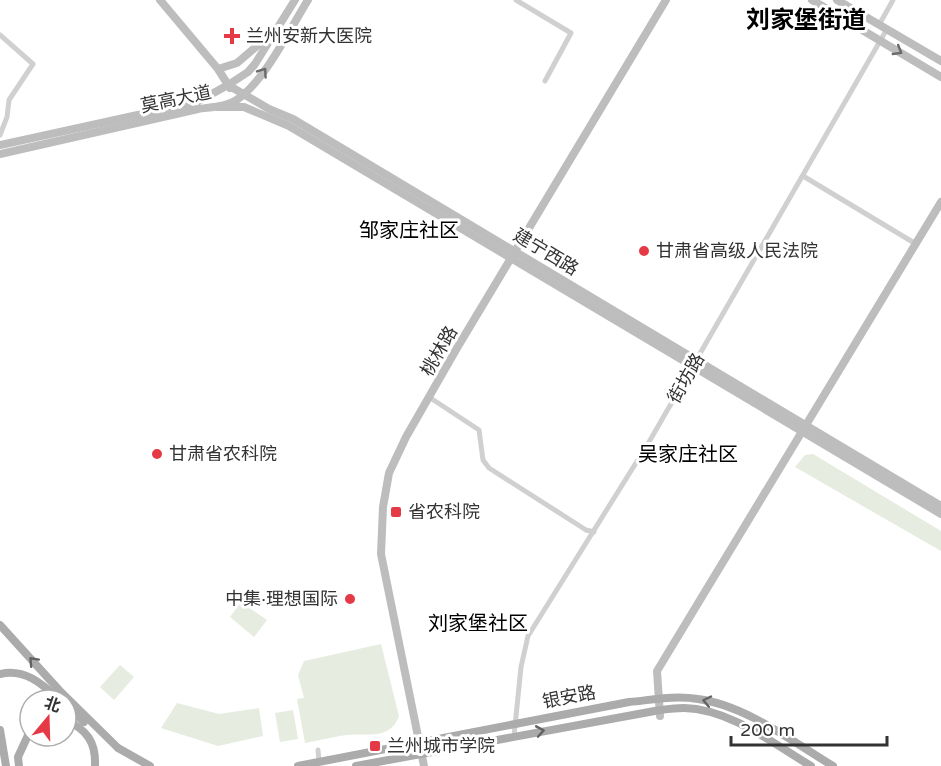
<svg xmlns="http://www.w3.org/2000/svg" width="941" height="766" viewBox="0 0 941 766" font-family="'Varela Round','Noto Sans SC',sans-serif">
<style>
.green{fill:#e6ecdf}
.lines{fill:none;stroke-linecap:round;stroke-linejoin:round}
.street{stroke:#d0d0d0;stroke-width:5}
.secondary{stroke:#bdbdbd;stroke-width:8}
.primary{stroke:#ababab;stroke-width:8}
.primary-bridge{stroke:#ababab;stroke-width:8}
.oneway{stroke:#6a6a6a}
.oneway2{stroke:#636363}
.poi-dot{fill:#e63946;stroke:#fff;stroke-width:2}
.labels{text-anchor:middle;stroke-width:6;stroke-linejoin:round;paint-order:stroke}
.poi-label{font-size:18px;fill:#333;stroke:#fff;text-anchor:start}
.street-label{font-size:18px;fill:#333;stroke:#fff}
.neighbourhood-label{font-size:20px;fill:#000;stroke:#fff}
.district-label{font-size:24px;font-weight:bold;fill:#000;stroke:#fff}
</style>
<rect width="100%" height="100%" fill="#fff"/>
<!-- green -->
<g class="green">
<polygon points="813,454 941,531 941,551 795,467 805,455"/>
<polygon points="241,602 267,620 254,637 230,617"/>
<path d="M381,644L399,716C390,740 369,733 348,735C334,736 319,741 305,743L297,699L304,698L298,675L304,661Z"/>
<polygon points="120,665 134,677 114,700 100,687"/>
<polygon points="177,703 219,714 259,708 263,736 218,746 161,728"/>
<polygon points="293,710 298,739 280,742 275,713"/>
</g>
<g class="lines">
<!-- street -->
<g class="street">
<polyline points="516,0 571,33 545,81"/>
<polyline points="879,25 893,0"/>
<polyline points="0,35 33,64 9,100 7,117 0,135"/>
<polyline points="803,176 916,244"/>
<polyline points="429,397 479,430 483,460 489,468 586,530 594,532"/>
<polyline points="514,736 521,667 528,636 649,442 887,29"/>
<polyline points="318,750 319,762"/>
</g>
<!-- secondary -->
<g class="secondary">
<polyline points="160,0 218,69 230,88"/>
<polyline points="812,0 941,77"/>
<polyline points="837,0 941,61"/>
<polyline points="218,69 237,63 271,34"/>
<polyline points="228,85 269,109 293,119 941,506"/>
<polyline points="218,107 244,107 289,126 941,514"/>
<polyline points="0,145 197,102 228,85 248,72 255,64 295,0"/>
<path d="M0,154L198,109C211,107 227,107 238,99C265,80 290,29 308,0"/>
<polyline points="660,716 657,671 941,202"/>
<polyline points="424,766 381,554 383,507 389,473 406,437 457,348 666,0"/>
</g>
<!-- primary -->
<g class="primary">
<polyline points="0,625 59,690 118,748"/>
<path d="M0,674C25,668 42,684 60,700"/>
<polyline points="66,706 84,722"/>
<path d="M66,720C87,730 96,742 95,766"/>
<polyline points="0,730 6,766"/>
<polyline points="19,766 18,757 30,731"/>
<path d="M298,766L629,702C652,700 674,695 698,699C745,705 793,742 833,766"/>
<path d="M356,766L660,710C668,709 676,708 684,708C730,709 772,743 811,766"/>
</g>
<!-- primary-bridge -->
<polyline class="primary-bridge" points="118,748 150,766"/>
</g>
<!-- one-way arrows -->
<defs><path id="oneway-chevron" d="M-2-3.5L2.5 0L-2 3.5" fill="none" stroke-width="1.6" stroke-linecap="round" stroke-linejoin="round" transform="scale(1.5)"/></defs>
<g class="oneway">
<use href="#oneway-chevron" transform="translate(898 51) rotate(31)"/>
<use href="#oneway-chevron" transform="translate(263 72) rotate(-55)"/>
</g>
<g class="oneway2">
<use href="#oneway-chevron" transform="translate(33 661) rotate(-133)"/>
<use href="#oneway-chevron" transform="translate(707 701) rotate(-168)"/>
<use href="#oneway-chevron" transform="translate(540 731) rotate(-10)"/>
</g>
<!-- markers -->
<g class="poi-dot">
<path d="M229 27h6v6h6v6h-6v6h-6v-6h-6v-6h6z"/>
<circle cx="644" cy="251" r="6"/>
<circle cx="157" cy="454" r="6"/>
<rect x="390" y="506" width="12" height="12" rx="3"/>
<circle cx="350" cy="599" r="6"/>
<rect x="369" y="740" width="12" height="12" rx="3"/>
</g>
<g class="labels">
<!-- poi labels -->
<g class="poi-label">
<text x="246" y="42">兰州安新大医院</text>
<text x="656" y="257">甘肃省高级人民法院</text>
<text x="169" y="460">甘肃省农科院</text>
<text x="408" y="518">省农科院</text>
<text x="338" y="605" text-anchor="end">中集·理想国际</text>
<text x="387" y="752">兰州城市学院</text>
</g>
<!-- street labels -->
<g class="street-label">
<text transform="translate(176 99) rotate(-12)" y="6">莫高大道</text>
<text transform="translate(546 252) rotate(31)" y="6">建宁西路</text>
<text transform="translate(439 351) rotate(-60)" y="6">桃林路</text>
<text transform="translate(686 378) rotate(-60)" y="6">街坊路</text>
<text transform="translate(569 697) rotate(-11)" y="6">银安路</text>
</g>
<!-- neighbourhood labels -->
<g class="neighbourhood-label">
<text x="409" y="237">邹家庄社区</text>
<text x="688" y="461">吴家庄社区</text>
<text x="478" y="630">刘家堡社区</text>
</g>
<!-- district labels -->
<g class="district-label">
<text x="806" y="28">刘家堡街道</text>
</g>
</g>
<!-- north arrow -->
<g transform="translate(48 718) rotate(19)"><circle r="28" fill="#ffffff" stroke="#adadad" stroke-width="1.5"/>
<path d="M0-4.5L10 22L0 15L-10 22Z" fill="#e63946"/>
<text y="-9" font-size="16" font-weight="bold" text-anchor="middle" fill="#333333">北</text>
</g>
<!-- scale -->
<path d="M731 736v9h156v-9" fill="none" stroke="#333333" stroke-width="3"/>
<text x="740" y="736" font-size="18" fill="#333333" stroke="#ffffff" stroke-width="4.5" paint-order="stroke">200 m</text>
</svg>
